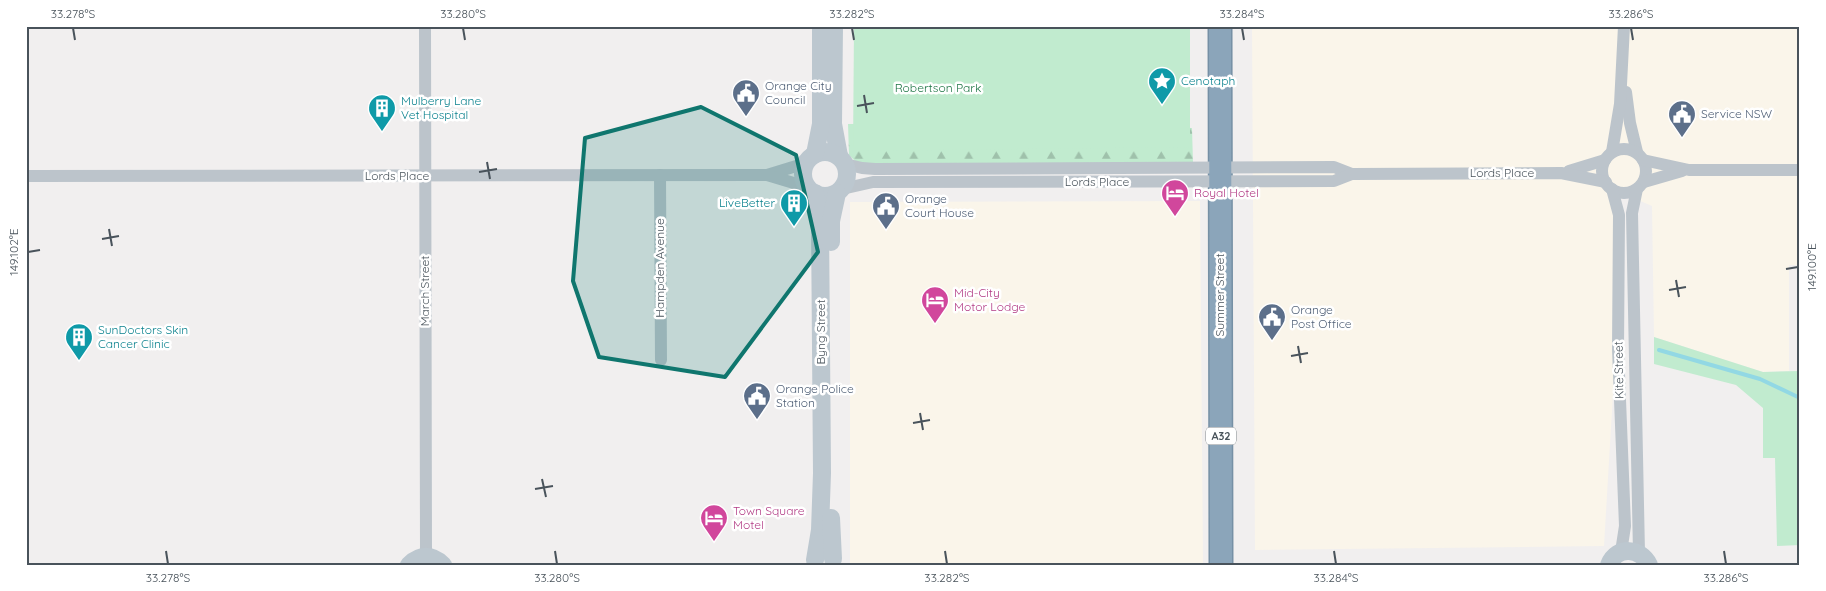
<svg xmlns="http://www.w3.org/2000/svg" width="1826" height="591" viewBox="0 0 1826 591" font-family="Quicksand,sans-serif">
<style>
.commercial{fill:#faf5ea}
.forest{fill:url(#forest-firs)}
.park{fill:#c1ebcf}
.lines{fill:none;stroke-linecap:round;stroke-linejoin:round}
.stream{stroke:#92d8e4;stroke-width:4}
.highway-casing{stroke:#7690a5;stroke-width:25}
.street{stroke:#bcc4cb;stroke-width:12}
.secondary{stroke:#bcc7cf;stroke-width:18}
.highway{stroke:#8ba5ba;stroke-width:22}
.marked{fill:#0f766e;fill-opacity:0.2;stroke:#0f766e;stroke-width:4;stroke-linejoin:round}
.ticks{fill:none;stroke:#49535b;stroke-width:2}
.labels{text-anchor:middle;stroke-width:5;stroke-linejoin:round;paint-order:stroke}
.shield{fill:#fff;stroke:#80878c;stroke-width:1}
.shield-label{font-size:11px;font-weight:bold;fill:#49535b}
.culture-label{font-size:12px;fill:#0d838f;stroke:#fff;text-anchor:start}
.service-label{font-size:12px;fill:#4e5e75;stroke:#fff;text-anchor:start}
.park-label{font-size:12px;fill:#1f7645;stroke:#fff}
.street-label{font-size:12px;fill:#49535b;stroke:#fff}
.hotel-label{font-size:12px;fill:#b23c85;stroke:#fff;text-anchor:start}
.neatline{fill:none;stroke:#49535b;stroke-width:2}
.ticks-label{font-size:12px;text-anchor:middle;fill:#49535b}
</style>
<defs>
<pattern id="forest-firs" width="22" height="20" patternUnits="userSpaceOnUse" patternTransform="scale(1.25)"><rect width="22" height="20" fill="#c1ebcf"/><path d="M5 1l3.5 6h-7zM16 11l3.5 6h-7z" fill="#9fc1ab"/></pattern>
</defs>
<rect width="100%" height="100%" fill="#f1efef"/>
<!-- commercial -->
<g class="commercial">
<polygon points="1252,26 1800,26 1800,265 1789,265 1789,371 1763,372 1654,337 1652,206 1612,189 1618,309 1604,546 1255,550"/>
<polygon points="1200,201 1203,565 850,565 850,202"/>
</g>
<!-- forest -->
<polygon class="forest" points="1023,123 1192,128 1193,163 857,163 849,155 848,124"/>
<!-- park -->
<g class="park">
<polygon points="854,26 1190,26 1190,147 853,151"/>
<polygon points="1654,337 1763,372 1800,371 1800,545 1777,546 1775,458 1763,458 1763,408 1736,385 1654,364"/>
</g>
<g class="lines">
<!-- stream -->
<polyline class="stream" points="1659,350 1760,379 1800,398"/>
<!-- highway casing -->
<g class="highway-casing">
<polyline id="highway" points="1220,26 1221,565"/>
</g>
<!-- street -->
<g class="street">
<polyline points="425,26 426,556"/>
<polyline points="1626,92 1630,123 1637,152"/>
<circle cx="1624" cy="171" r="22"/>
<polyline points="1612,152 1620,104 1624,26"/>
<polyline points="1643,160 1689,170 1800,170"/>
<polyline points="845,164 862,168 875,169 1334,167 1352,174"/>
<polyline points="1569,171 1605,160"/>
<polyline points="660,175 661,360"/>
<polyline points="767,175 806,163"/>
<polyline points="26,176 767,175 807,187"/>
<polyline points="1644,182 1682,171"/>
<polyline points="842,189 873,182 1334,181 1352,174 1561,173 1606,182"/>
<polyline points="1612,189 1619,215 1618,349 1625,526 1621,552"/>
<polyline points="1637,189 1632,213 1639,553"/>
</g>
<!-- secondary -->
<g class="secondary">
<polyline points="834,26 833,124 839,156"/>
<circle cx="825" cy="174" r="22"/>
<polyline points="815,154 821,124 821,26"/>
<polyline points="815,193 820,221 822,473 820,530 815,560"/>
<polyline points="831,242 831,221 837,193"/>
<polyline points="831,518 833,559"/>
<path d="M409,565C420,554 432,554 443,565"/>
<path d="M1609,565C1617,545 1641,548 1649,565"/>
</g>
<!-- highway -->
<use href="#highway" class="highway"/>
</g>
<!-- marked area -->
<path class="marked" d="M701,107L796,155L818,252L725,377L599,357L573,281L585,138Z"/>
<!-- ticks -->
<path class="ticks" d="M73,28L75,40M463,28L465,40M852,28L854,40M1242,28L1244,40M1631,28L1633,40M864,95L867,113M857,106L874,103M487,162L490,179M479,172L497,169M109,229L112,246M102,239L119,236M28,252L40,250M1786,269L1798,267M1676,280L1679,297M1669,290L1686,287M1298,346L1301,363M1291,356L1308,353M920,413L923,430M913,423L930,420M542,479L546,497M535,489L553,486M166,551L168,564M555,551L557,564M945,551L947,564M1334,551L1336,564M1724,551L1726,564"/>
<!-- icons -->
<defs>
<g id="sight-pin" transform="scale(1.4375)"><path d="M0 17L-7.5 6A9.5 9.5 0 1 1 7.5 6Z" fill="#0f9aa8" stroke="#fff"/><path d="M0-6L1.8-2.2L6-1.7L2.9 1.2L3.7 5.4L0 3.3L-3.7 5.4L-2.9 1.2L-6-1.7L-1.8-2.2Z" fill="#fff"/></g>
<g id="civic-pin" transform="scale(1.4375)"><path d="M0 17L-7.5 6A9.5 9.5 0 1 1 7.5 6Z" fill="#5c6f8a" stroke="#fff"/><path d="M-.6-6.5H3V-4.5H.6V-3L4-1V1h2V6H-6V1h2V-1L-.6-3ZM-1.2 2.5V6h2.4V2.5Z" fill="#fff"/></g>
<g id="building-pin" transform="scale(1.4375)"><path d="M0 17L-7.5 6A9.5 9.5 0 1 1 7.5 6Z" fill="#0f9aa8" stroke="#fff"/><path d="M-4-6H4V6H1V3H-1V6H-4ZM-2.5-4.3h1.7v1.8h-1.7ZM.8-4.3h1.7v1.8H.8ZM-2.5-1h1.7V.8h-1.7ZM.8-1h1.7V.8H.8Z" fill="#fff"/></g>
<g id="hotel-pin" transform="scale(1.4375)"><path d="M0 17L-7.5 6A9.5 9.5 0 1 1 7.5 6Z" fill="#d1479c" stroke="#fff"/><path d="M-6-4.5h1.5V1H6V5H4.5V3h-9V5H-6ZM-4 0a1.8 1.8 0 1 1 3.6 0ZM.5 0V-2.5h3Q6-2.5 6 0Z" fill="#fff"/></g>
</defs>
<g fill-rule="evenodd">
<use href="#sight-pin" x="1162" y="81"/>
<use href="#civic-pin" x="746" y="93"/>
<use href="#building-pin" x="382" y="108"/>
<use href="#civic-pin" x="1682" y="114"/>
<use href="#hotel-pin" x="1175" y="193"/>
<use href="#building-pin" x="794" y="203"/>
<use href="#civic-pin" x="886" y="206"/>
<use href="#hotel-pin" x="935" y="300"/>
<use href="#civic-pin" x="1272" y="317"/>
<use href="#building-pin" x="79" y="337"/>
<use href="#civic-pin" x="757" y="396"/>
<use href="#hotel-pin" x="714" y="518"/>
</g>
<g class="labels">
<!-- shield labels -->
<rect class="shield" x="1206" y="427.5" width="30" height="17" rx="4"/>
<g class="shield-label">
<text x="1221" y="440">A32</text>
</g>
<!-- culture labels -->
<g class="culture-label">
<text x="1181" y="85">Cenotaph</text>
<text x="401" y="105">Mulberry Lane<tspan x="401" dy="14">Vet Hospital</tspan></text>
<text x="775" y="207" text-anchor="end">LiveBetter</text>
<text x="98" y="334">SunDoctors Skin<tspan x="98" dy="14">Cancer Clinic</tspan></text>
</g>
<!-- service labels -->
<g class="service-label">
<text x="765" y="90">Orange City<tspan x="765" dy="14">Council</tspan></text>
<text x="1701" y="118">Service NSW</text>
<text x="905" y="203">Orange<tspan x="905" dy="14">Court House</tspan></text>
<text x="1291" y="314">Orange<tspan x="1291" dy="14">Post Office</tspan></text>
<text x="776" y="393">Orange Police<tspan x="776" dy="14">Station</tspan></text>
</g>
<!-- park labels -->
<g class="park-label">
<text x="938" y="92">Robertson Park</text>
</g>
<!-- street labels -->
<g class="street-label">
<text x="1502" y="177">Lords Place</text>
<text x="397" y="180">Lords Place</text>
<text x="1097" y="186">Lords Place</text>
<text transform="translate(660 268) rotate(-90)" y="4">Hampden Avenue</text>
<text transform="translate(425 291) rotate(-90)" y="4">March Street</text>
<text transform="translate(1220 295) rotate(-90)" y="4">Summer Street</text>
<text transform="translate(821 332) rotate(-90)" y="4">Byng Street</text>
<text transform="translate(1619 370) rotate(-91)" y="4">Kite Street</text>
</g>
<!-- hotel labels -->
<g class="hotel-label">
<text x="1194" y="197">Royal Hotel</text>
<text x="954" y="297">Mid-City<tspan x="954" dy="14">Motor Lodge</tspan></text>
<text x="733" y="515">Town Square<tspan x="733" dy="14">Motel</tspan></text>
</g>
</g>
<!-- border -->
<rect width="1826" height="591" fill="none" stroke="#ffffff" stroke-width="55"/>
<rect x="28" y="28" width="1770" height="536" class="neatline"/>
<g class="ticks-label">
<text x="73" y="18">33.278°S</text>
<text x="463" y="18">33.280°S</text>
<text x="852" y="18">33.282°S</text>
<text x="1242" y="18">33.284°S</text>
<text x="1631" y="18">33.286°S</text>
<text transform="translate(14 252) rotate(-90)" y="4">149.102°E</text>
<text transform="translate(1812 267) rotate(-90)" y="4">149.100°E</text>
<text x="168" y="582">33.278°S</text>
<text x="557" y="582">33.280°S</text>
<text x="947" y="582">33.282°S</text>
<text x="1336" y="582">33.284°S</text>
<text x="1726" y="582">33.286°S</text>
</g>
</svg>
